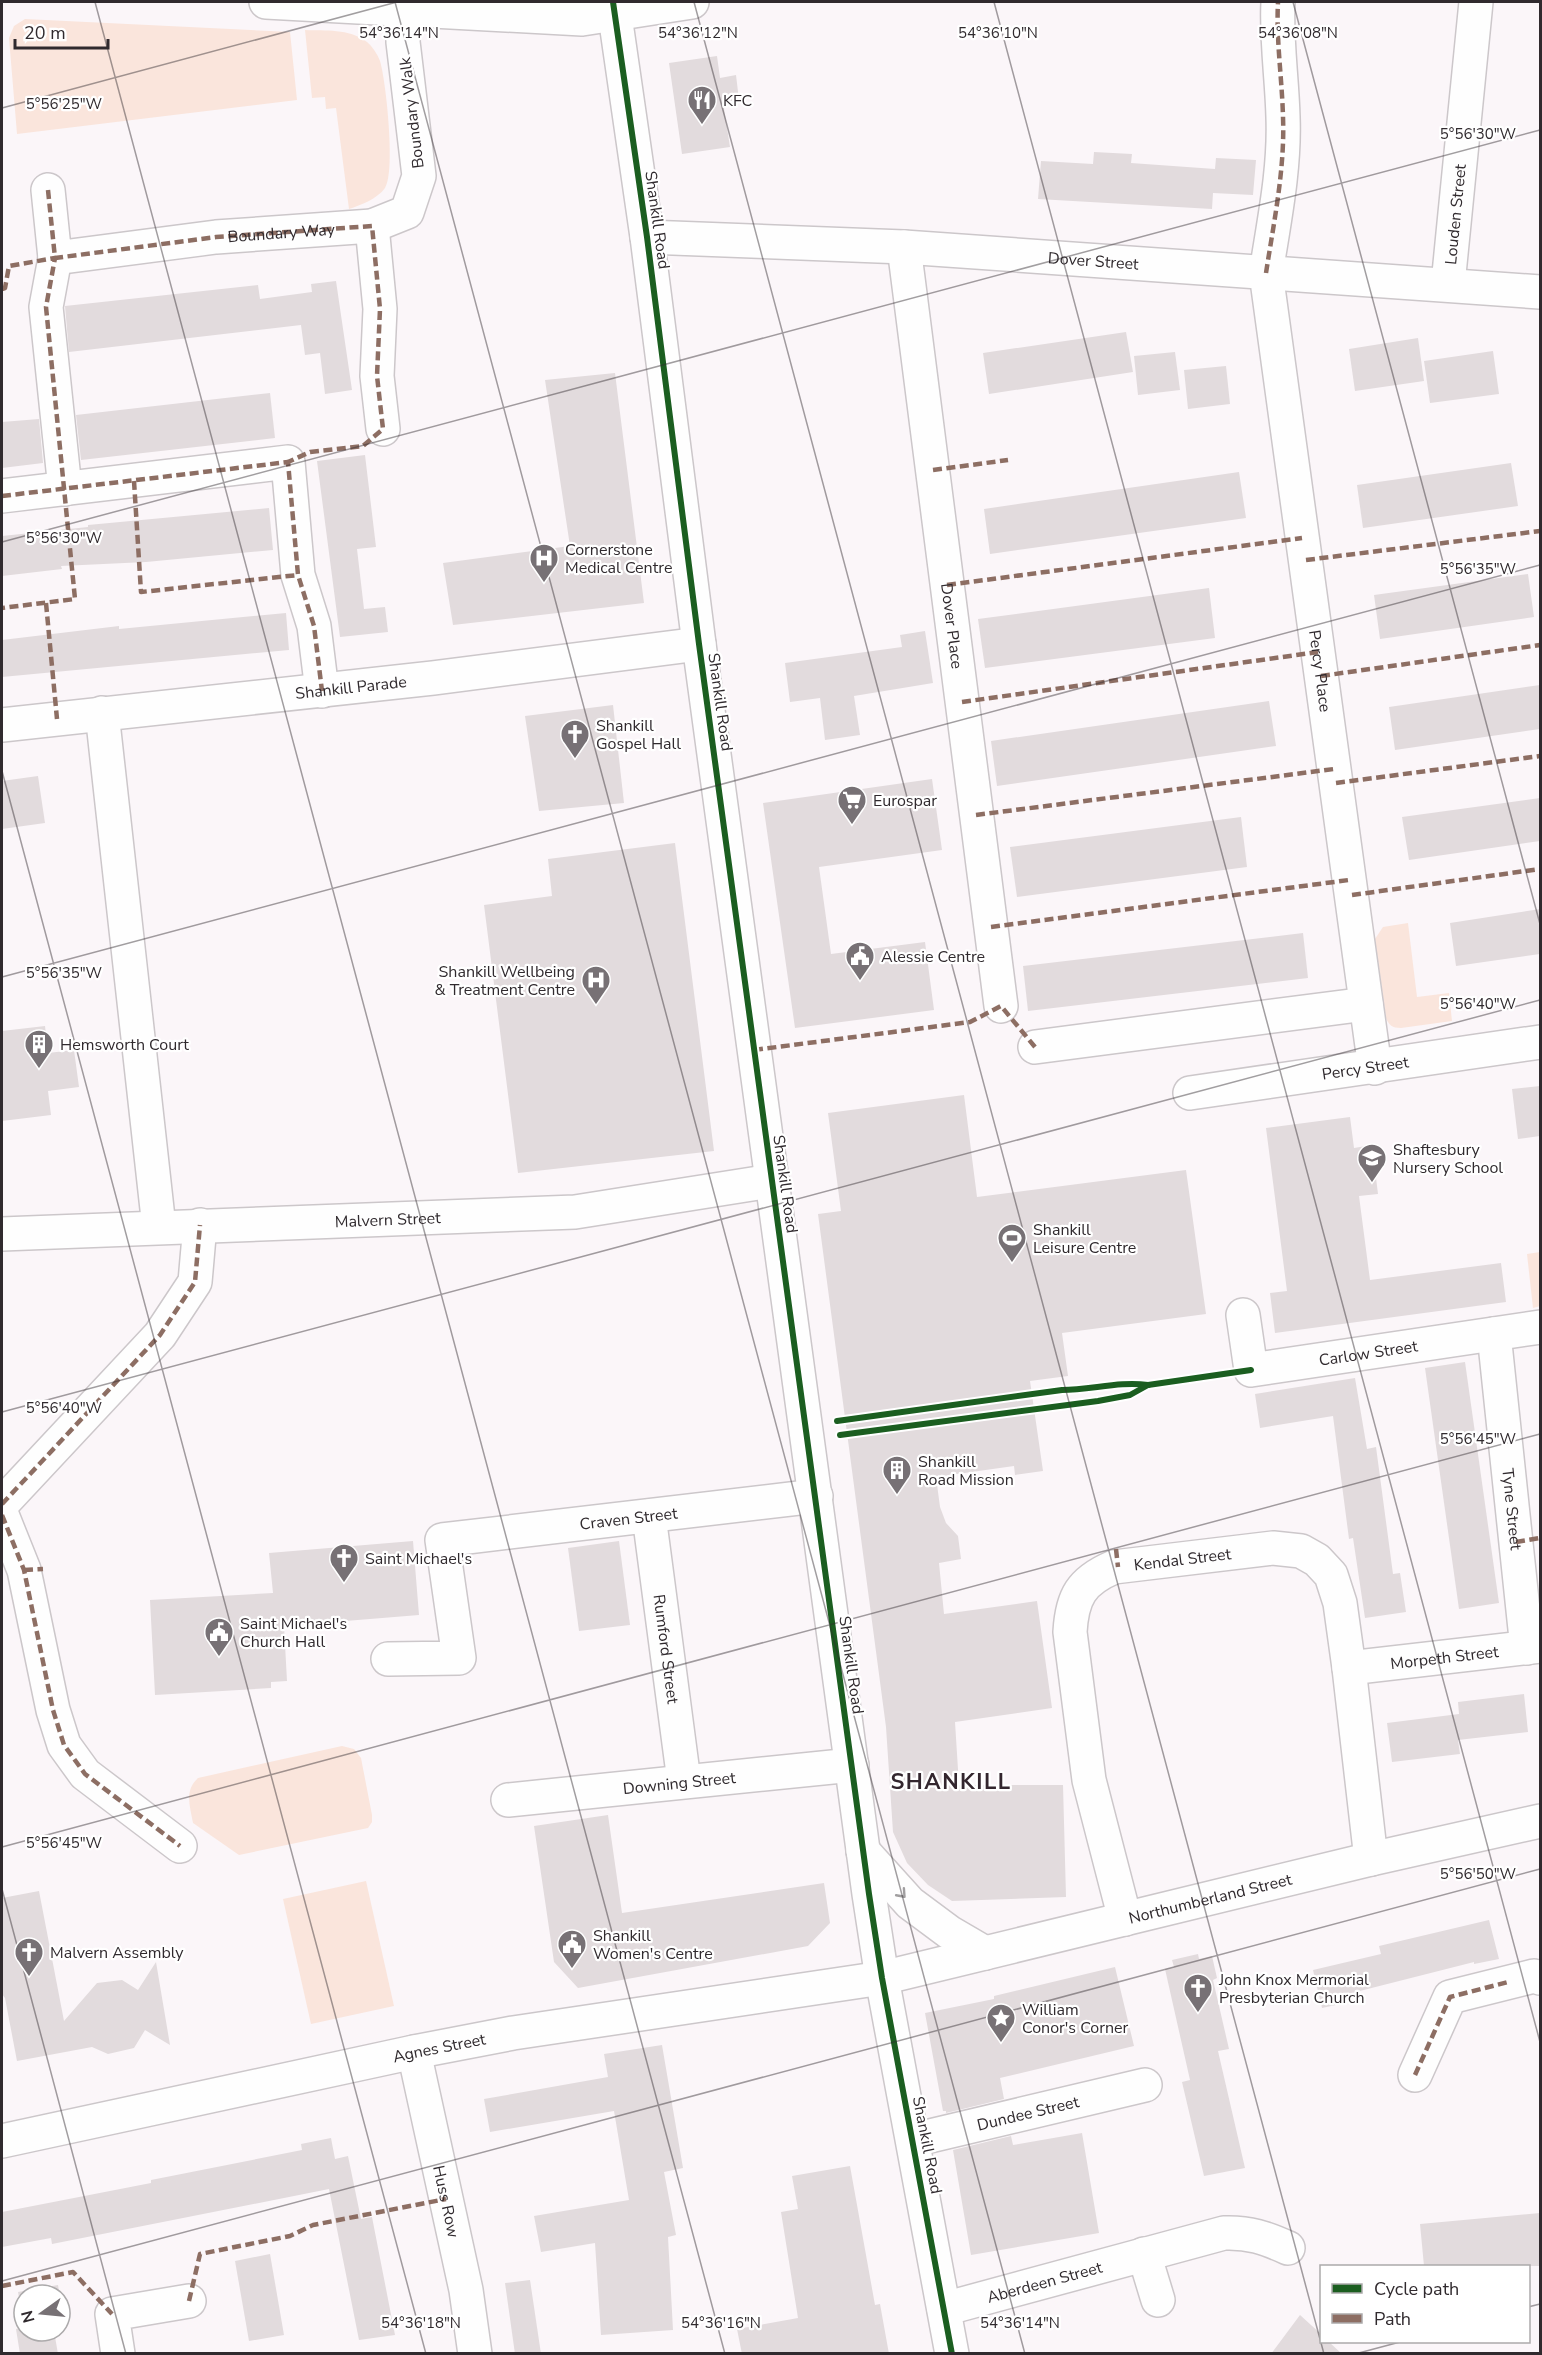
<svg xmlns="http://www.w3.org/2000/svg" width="1542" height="2355" viewBox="0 0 1542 2355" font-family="'Nunito Sans',sans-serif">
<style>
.green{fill:#fae5dc}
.building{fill:#e2dbdd}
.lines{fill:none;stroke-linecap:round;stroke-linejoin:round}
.street-casing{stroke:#ccc7ca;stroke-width:36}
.secondary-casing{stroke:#ccc7ca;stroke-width:36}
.street{stroke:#fefefe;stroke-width:33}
.secondary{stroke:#fefefe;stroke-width:33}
.quiet{stroke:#8d6e63;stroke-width:4.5;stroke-dasharray:9 4.5;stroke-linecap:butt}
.cycleway-casing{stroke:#fff;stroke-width:10}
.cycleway{stroke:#1b5e20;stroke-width:6}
.oneway{stroke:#a19fa0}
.ticks{fill:none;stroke:#302a2e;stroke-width:1.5;stroke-opacity:0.45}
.labels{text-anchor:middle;stroke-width:4.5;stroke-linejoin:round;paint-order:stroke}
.poi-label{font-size:16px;fill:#302a2e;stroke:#fff;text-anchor:start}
.street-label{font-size:16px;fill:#302a2e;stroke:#fff}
.district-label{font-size:22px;font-weight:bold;letter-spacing:1.5px;fill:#33262e;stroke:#fff}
.ticks-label{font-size:15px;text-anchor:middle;fill:#302a2e;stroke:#fff;stroke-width:4.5;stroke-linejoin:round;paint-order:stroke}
</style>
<rect width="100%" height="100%" fill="#fbf6f9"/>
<!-- green -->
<g class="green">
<polygon points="25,19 290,32 297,100 17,134 9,38 14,26"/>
<path d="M305,30C326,31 348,28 367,42C372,46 378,55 380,61C386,80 396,173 385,188C377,199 361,205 349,209L336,108L326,109L325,97L312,98Z"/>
<path d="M1408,923L1417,997L1449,993L1452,1021L1401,1028C1392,1028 1389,1025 1386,1018L1375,939L1383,927Z"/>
<polygon points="1540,1252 1540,1306 1533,1308 1527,1254"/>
<path d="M342,1746L354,1749L361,1758L372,1815V1822L368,1828L239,1855L193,1823C190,1806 184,1791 198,1778Z"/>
<polygon points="366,1881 394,2006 311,2024 283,1899"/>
</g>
<!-- building -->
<g class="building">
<polygon points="717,56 720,78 736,75 739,100 723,102 730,147 682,154 669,63"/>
<polygon points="1094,152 1132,154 1131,163 1215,169 1216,158 1256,160 1253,195 1213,193 1212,209 1038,199 1041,161 1093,164"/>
<polygon points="336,281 352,390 325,394 320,353 305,355 301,325 69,352 65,306 258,285 260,299 312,292 311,284"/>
<polygon points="1126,332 1133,372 989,394 983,353"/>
<polygon points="1418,338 1424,381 1355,391 1349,349"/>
<polygon points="1493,351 1499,394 1430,403 1424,361"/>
<polygon points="1175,352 1180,390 1138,395 1134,356"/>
<polygon points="1226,366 1230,404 1188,409 1184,370"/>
<polygon points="615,373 644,603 453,625 443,563 570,546 545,380"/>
<polygon points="270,393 275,438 81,460 76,415"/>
<polygon points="39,419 43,463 2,468 2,422"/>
<polygon points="365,455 376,547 357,549 364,609 385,607 388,632 340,637 317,461"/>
<polygon points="1511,463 1518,506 1363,528 1357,485"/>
<polygon points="1239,472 1246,518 990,554 984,509"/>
<polygon points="269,508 273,550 146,562 61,566 62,569 2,576 2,536 88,527 88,525"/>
<polygon points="1528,574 1534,617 1380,639 1374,595"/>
<polygon points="1209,588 1215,638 985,668 978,619"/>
<polygon points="286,613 289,650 2,677 2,640 119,626 119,629"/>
<polygon points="925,631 933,683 854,696 860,735 825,740 820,698 790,702 785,663 902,647 900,635"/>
<polygon points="1540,685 1540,729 1395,750 1389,707"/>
<polygon points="1269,701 1276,746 997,786 991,741"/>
<polygon points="613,705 624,803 539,811 525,716"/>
<polygon points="38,776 45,823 2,829 2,781"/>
<polygon points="932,779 942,850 819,867 831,954 925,942 934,1010 795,1028 763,803"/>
<polygon points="1540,798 1540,841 1409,860 1402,817"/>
<polygon points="1241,817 1247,867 1017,897 1010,847"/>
<polygon points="675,843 714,1151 518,1173 484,905 552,896 548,859"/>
<polygon points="1540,909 1540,954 1456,966 1450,923"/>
<polygon points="1303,933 1308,978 1028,1011 1023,966"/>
<polygon points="45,1026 48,1053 74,1050 79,1087 48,1091 51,1115 2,1121 2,1031"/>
<polygon points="1540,1086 1540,1136 1518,1139 1512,1089"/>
<polygon points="964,1095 977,1197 1186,1170 1206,1314 1062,1333 1068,1376 1030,1381 1043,1471 1015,1475 1014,1466 936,1477 940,1507 946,1523 958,1536 961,1559 939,1563 944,1614 1037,1601 1052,1708 955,1722 959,1785 1063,1785 1066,1897 952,1901 928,1885 907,1863 893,1832 886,1727 818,1214 841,1211 828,1113"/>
<polygon points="1350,1117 1354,1148 1372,1145 1378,1194 1359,1196 1370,1280 1501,1263 1506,1302 1275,1333 1270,1293 1287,1291 1266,1128"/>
<polygon points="1465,1362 1499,1603 1459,1609 1425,1368"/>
<polygon points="1355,1378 1367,1449 1376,1447 1393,1574 1400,1573 1406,1612 1365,1618 1353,1538 1349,1539 1333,1416 1260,1428 1255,1394"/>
<polygon points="413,1541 419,1615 284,1626 287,1681 271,1682 271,1688 155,1695 150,1600 273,1593 269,1553"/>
<polygon points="619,1541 630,1625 579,1631 568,1548"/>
<polygon points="1524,1694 1528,1732 1458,1740 1460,1754 1392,1762 1387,1723 1459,1714 1458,1702"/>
<polygon points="608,1815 622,1913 824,1883 830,1923 808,1946 578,1988 554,1962 534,1826"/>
<polygon points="39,1891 64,2021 97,1983 122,1980 138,1990 156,1962 170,2045 145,2030 134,2048 108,2054 92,2047 17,2061 5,1998 2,1994 2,1898"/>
<polygon points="1489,1920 1499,1959 1474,1964 1474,1962 1344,1995 1345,2003 1322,2008 1313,1970 1381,1954 1379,1946"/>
<polygon points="1198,1954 1199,1959 1212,1956 1217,1978 1213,1980 1229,2049 1218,2051 1245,2168 1204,2176 1182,2082 1190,2080 1165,1969 1174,1967 1172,1960"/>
<polygon points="1115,1967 1134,2046 1000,2078 1004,2099 946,2113 946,2111 943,2111 925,2013 994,1999 994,1996"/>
<polygon points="662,2045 683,2168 664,2172 676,2235 668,2237 673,2330 601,2335 595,2243 541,2252 534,2216 629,2200 614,2111 490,2132 484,2099 608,2077 604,2054"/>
<polygon points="1082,2133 1099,2233 971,2255 953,2150 1011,2136 1013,2145"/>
<polygon points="331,2138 335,2159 348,2156 361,2219 372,2217 395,2335 359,2340 329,2189 52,2244 51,2238 2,2247 2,2212 151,2183 151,2180 302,2150 301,2144"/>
<polygon points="850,2166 875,2305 880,2304 889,2354 742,2354 737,2329 798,2318 781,2212 798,2209 792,2176"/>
<polygon points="1540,2213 1540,2266 1424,2266 1420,2224"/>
<polygon points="270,2254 284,2335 249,2341 235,2261"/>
<polygon points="530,2280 541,2354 515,2354 505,2283"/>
<polygon points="58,2285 64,2320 60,2320 60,2295 24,2295 24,2325 18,2292"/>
<polygon points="1300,2315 1322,2335 1322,2342 1329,2342 1342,2354 1271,2354"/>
<polygon points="24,2327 24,2331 54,2331 58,2354 20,2354 16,2329"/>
</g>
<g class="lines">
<!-- street casing -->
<g class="street-casing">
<g id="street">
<polyline points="266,2 582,19 692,2"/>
<path id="s1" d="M1278,2C1276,40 1282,78 1283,117C1285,169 1274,221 1266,273L1375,1068"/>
<path id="s2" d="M48,190L55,258L216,237L372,226L407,212L419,176L403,42L404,10"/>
<polyline points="372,226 380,309 377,376 383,429"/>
<path id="s3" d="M647,237L904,247L1540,292"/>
<path id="s4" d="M904,247L1001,1006"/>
<polyline points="55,258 46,307 65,489"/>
<path id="s5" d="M1448,284L1476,2"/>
<polyline points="2,496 288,462 298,575 314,626 322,691"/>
<polyline points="102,713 159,1227"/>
<path id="s6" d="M2,725L433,678L699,644"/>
<polyline points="1035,1047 1366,1004"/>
<path id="s7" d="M1190,1093L1540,1042"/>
<path id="s8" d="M2,1234L575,1212L771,1181"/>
<path id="s9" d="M1243,1315L1251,1370L1540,1327"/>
<path id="s10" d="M1494,1334L1527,1648"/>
<polyline points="2,1504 160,1335 195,1282 200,1225"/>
<polyline points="2,1515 24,1570 53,1710 64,1745 85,1774 180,1846"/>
<path id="s11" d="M649,1516L684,1781"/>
<path id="s12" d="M388,1659L459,1658L442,1540L816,1496"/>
<path id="s13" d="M1349,1668L1540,1646"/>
<path id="s14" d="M508,1800L852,1765"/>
<path id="s15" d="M1125,1919L1089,1780L1070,1632C1072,1597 1081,1581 1114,1567L1273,1548L1301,1551L1317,1560L1331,1575L1340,1603L1349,1668L1371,1859"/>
<path id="s16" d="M414,2052L466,2290L475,2354"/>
<polyline points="1415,2075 1450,1997 1534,1976 1540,1978"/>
<path id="s17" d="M913,2140L1145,2085"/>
<polyline points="1144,2254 1158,2300"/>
<path id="s18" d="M944,2309L1224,2233C1249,2232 1266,2238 1288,2248"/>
<polyline points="118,2354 112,2314 189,2301"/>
</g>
</g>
<!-- secondary casing -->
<g class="secondary-casing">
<g id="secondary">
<polyline points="613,2 647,237 699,644 869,1894 882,1978 952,2354"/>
<polyline points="863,1851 910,1903 949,1932 985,1953"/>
<path id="s19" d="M2,2141L414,2052L513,2033L882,1978L1371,1859L1540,1821"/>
</g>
</g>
<!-- street -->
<use href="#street" class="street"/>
<!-- secondary -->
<use href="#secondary" class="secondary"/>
<!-- quiet -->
<g class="quiet">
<polyline points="48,190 55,258 216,237 372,226 380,309 377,376 383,429 363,446 310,452 288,462"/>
<path d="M1266,273C1274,221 1285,169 1283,117C1282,78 1276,40 1278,2"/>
<polyline points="2,289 5,288 9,266 55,258 46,307 75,599 2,608"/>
<polyline points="933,470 1008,460"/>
<polyline points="134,481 141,592 298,575"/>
<polyline points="2,496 288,462 298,575 314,626 322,691"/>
<polyline points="1306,560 1540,531"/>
<polyline points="947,585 1302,538"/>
<polyline points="46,603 57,719"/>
<polyline points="1321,676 1540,645"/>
<polyline points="962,702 1318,652"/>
<polyline points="1336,783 1540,756"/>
<polyline points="976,815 1334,769"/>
<polyline points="1352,895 1540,869"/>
<polyline points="991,927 1349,880"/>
<polyline points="754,1050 970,1022 1001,1006 1035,1047"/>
<polyline points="2,1504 160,1335 195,1282 200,1225"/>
<polyline points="2,1515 24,1570 53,1710 64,1745 85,1774 180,1846"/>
<polyline points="1516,1542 1540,1538"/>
<polyline points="1116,1549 1118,1567"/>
<polyline points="24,1570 43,1569"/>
<polyline points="1415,2075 1450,1997 1508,1982"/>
<polyline points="2,2286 73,2272 112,2314"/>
<polyline points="189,2301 200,2254 290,2236 313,2225 446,2199"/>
</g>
<!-- cycleway casing -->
<g class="cycleway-casing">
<g id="cycleway">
<polyline points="613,2 647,237 699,644 869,1894 882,1978 952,2354"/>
<path d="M837,1421L1062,1390C1091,1390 1119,1381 1148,1385"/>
<polyline points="840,1435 1098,1401 1130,1395 1148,1385 1251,1370"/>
</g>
</g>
<!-- cycleway -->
<use href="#cycleway" class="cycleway"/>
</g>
<!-- one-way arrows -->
<defs><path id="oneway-chevron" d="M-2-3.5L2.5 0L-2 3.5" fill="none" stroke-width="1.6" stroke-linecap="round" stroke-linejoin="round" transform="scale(1.5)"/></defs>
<use class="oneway" href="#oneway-chevron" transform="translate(902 1894) rotate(48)"/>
<!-- ticks -->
<path class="ticks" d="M95,2L725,2354M395,2L1025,2354M694,2L1324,2354M994,2L1540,2042M1293,2L1540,924M2,108L397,2M2,542L1540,130M2,771L426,2354M2,977L1540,565M2,1412L1540,1000M2,1847L1540,1434M2,1889L126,2354M2,2281L1540,1869M1528,2307L1540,2304M1355,2354L1400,2342"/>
<!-- icons -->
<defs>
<g id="restaurant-pin" transform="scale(1.5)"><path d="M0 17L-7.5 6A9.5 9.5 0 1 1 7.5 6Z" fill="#777175" stroke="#fff"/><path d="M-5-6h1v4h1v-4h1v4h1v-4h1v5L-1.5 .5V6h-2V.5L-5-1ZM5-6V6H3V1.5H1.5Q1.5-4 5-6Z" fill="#fff"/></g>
<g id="hospital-pin" transform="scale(1.5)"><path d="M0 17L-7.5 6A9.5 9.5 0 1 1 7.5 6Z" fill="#777175" stroke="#fff"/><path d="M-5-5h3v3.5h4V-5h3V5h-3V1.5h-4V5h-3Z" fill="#fff"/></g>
<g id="church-pin" transform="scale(1.5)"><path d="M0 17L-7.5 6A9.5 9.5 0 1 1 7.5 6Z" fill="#777175" stroke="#fff"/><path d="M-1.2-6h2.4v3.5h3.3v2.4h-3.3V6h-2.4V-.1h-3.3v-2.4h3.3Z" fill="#fff"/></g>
<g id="supermarket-pin" transform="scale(1.5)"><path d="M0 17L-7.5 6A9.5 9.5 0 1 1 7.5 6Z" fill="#777175" stroke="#fff"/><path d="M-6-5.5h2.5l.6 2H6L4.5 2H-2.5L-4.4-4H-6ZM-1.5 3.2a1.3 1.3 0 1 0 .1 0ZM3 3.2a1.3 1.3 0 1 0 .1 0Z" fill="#fff"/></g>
<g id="civic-pin" transform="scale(1.5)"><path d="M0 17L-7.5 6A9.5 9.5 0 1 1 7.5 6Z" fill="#777175" stroke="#fff"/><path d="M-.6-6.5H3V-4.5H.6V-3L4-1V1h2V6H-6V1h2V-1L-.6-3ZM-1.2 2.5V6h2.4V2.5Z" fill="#fff"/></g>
<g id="building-pin" transform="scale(1.5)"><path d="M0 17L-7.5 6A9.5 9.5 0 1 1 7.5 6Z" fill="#777175" stroke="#fff"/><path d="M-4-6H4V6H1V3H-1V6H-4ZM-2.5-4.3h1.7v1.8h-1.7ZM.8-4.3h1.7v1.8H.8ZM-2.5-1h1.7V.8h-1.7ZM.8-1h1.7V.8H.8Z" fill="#fff"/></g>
<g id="school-pin" transform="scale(1.5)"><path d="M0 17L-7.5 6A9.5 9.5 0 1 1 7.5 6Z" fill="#777175" stroke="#fff"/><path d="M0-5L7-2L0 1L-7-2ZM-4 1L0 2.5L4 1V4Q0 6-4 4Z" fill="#fff"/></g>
<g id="stadium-pin" transform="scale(1.5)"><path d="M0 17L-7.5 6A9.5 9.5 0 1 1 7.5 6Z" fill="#777175" stroke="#fff"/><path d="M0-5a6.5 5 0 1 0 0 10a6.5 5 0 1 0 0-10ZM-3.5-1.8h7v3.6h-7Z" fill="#fff"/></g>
<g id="sight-pin" transform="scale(1.5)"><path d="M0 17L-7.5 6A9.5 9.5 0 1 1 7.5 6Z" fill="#777175" stroke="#fff"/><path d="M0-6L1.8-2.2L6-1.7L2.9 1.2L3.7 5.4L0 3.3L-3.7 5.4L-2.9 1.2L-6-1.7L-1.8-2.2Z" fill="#fff"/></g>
</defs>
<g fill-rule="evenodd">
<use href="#restaurant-pin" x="702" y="100"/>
<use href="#hospital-pin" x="544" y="558"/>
<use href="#church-pin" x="575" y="734"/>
<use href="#supermarket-pin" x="852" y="800"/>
<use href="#civic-pin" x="860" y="956"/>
<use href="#hospital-pin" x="596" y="980"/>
<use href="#building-pin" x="39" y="1044"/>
<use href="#school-pin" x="1372" y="1158"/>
<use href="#stadium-pin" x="1012" y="1238"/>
<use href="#building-pin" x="897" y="1470"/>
<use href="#church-pin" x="344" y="1558"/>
<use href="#civic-pin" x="219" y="1632"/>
<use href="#civic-pin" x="572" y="1944"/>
<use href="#church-pin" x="29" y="1952"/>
<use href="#church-pin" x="1198" y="1988"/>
<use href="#sight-pin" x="1001" y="2018"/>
</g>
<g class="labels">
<!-- poi labels -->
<g class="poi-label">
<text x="723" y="106">KFC</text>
<text x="565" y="555">Cornerstone<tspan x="565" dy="18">Medical Centre</tspan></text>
<text x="596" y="731">Shankill<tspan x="596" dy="18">Gospel Hall</tspan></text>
<text x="873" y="806">Eurospar</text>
<text x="881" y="962">Alessie Centre</text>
<text x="575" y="977" text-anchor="end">Shankill Wellbeing<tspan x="575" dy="18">&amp; Treatment Centre</tspan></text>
<text x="60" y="1050">Hemsworth Court</text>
<text x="1393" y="1155">Shaftesbury<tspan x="1393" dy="18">Nursery School</tspan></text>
<text x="1033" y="1235">Shankill<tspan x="1033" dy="18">Leisure Centre</tspan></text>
<text x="918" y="1467">Shankill<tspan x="918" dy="18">Road Mission</tspan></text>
<text x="365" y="1564">Saint Michael's</text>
<text x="240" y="1629">Saint Michael's<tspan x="240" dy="18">Church Hall</tspan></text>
<text x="593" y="1941">Shankill<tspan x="593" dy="18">Women's Centre</tspan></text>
<text x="50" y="1958">Malvern Assembly</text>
<text x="1219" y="1985">John Knox Mermorial<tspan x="1219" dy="18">Presbyterian Church</tspan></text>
<text x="1022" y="2015">William<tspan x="1022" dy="18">Conor's Corner</tspan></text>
</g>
<!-- street labels -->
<g class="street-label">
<text transform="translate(411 113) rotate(-97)" y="6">Boundary Walk</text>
<text dy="6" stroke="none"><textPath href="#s5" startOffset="70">Louden Street</textPath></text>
<text transform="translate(658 220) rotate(82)" y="6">Shankill Road</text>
<text dy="6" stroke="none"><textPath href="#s2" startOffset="296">Boundary Way</textPath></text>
<text dy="6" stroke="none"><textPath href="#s3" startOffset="447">Dover Street</textPath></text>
<text dy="6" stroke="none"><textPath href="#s4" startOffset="382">Dover Place</textPath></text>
<text dy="6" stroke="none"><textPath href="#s1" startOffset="674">Percy Place</textPath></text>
<text dy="6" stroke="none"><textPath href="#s6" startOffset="351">Shankill Parade</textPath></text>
<text transform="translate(721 702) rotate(82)" y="6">Shankill Road</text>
<text dy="6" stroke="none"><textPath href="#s7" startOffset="177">Percy Street</textPath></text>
<text transform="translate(786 1184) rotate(82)" y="6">Shankill Road</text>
<text dy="6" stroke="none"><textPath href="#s8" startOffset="386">Malvern Street</textPath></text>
<text dy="6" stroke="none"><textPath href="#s9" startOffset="174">Carlow Street</textPath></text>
<text dy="6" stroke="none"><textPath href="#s10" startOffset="176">Tyne Street</textPath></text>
<text dy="6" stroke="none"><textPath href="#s12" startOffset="378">Craven Street</textPath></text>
<text dy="6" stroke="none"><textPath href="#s15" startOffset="446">Kendal Street</textPath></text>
<text dy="6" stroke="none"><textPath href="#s11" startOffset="134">Rumford Street</textPath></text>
<text dy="6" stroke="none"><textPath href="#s13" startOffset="96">Morpeth Street</textPath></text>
<text transform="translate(852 1665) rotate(82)" y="6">Shankill Road</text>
<text dy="6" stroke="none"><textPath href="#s14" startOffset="172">Downing Street</textPath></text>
<text dy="6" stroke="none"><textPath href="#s19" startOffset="1233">Northumberland Street</textPath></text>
<text dy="6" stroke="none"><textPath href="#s19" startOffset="447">Agnes Street</textPath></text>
<text dy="6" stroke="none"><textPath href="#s17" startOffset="118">Dundee Street</textPath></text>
<text transform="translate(928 2145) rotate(79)" y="6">Shankill Road</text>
<text dy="6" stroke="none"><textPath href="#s16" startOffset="153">Huss Row</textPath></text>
<text dy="6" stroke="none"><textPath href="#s18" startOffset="104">Aberdeen Street</textPath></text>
</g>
<!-- district labels -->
<g class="district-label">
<text x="951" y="1789">SHANKILL</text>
</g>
</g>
<g class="ticks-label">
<text x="399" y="38">54°36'14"N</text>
<text x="698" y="38">54°36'12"N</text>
<text x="998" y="38">54°36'10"N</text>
<text x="1298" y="38">54°36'08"N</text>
<text x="64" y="109">5°56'25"W</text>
<text x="1478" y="139">5°56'30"W</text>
<text x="64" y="543">5°56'30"W</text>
<text x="1478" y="574">5°56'35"W</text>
<text x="64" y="978">5°56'35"W</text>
<text x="1478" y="1009">5°56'40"W</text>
<text x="64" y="1413">5°56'40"W</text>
<text x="1478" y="1444">5°56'45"W</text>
<text x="64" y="1848">5°56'45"W</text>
<text x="1478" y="1879">5°56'50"W</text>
<text x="421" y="2328">54°36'18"N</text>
<text x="721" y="2328">54°36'16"N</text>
<text x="1020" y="2328">54°36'14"N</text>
</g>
<!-- border -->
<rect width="1542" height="2355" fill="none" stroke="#302a2e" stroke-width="6"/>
<!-- legend -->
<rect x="1320" y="2265" width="210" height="78" fill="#ffffff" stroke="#acaaab" stroke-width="1.5"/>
<rect x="1332" y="2284" width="30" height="9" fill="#1b5e20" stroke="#acaaab" stroke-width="1.5"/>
<text x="1374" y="2295" font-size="18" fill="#302a2e">Cycle path</text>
<rect x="1332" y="2314" width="30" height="9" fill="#8d6e63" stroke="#acaaab" stroke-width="1.5"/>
<text x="1374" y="2325" font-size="18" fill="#302a2e">Path</text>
<!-- north arrow -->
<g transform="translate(42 2313) rotate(255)"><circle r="28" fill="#ffffff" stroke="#acaaab" stroke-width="1.5"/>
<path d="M0-4.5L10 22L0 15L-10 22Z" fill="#777175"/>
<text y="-9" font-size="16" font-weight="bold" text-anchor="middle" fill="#302a2e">N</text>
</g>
<!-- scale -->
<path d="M15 39v9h93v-9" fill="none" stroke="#302a2e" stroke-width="3"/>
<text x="24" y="39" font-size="18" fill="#302a2e" stroke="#ffffff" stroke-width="4.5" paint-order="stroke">20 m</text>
</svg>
